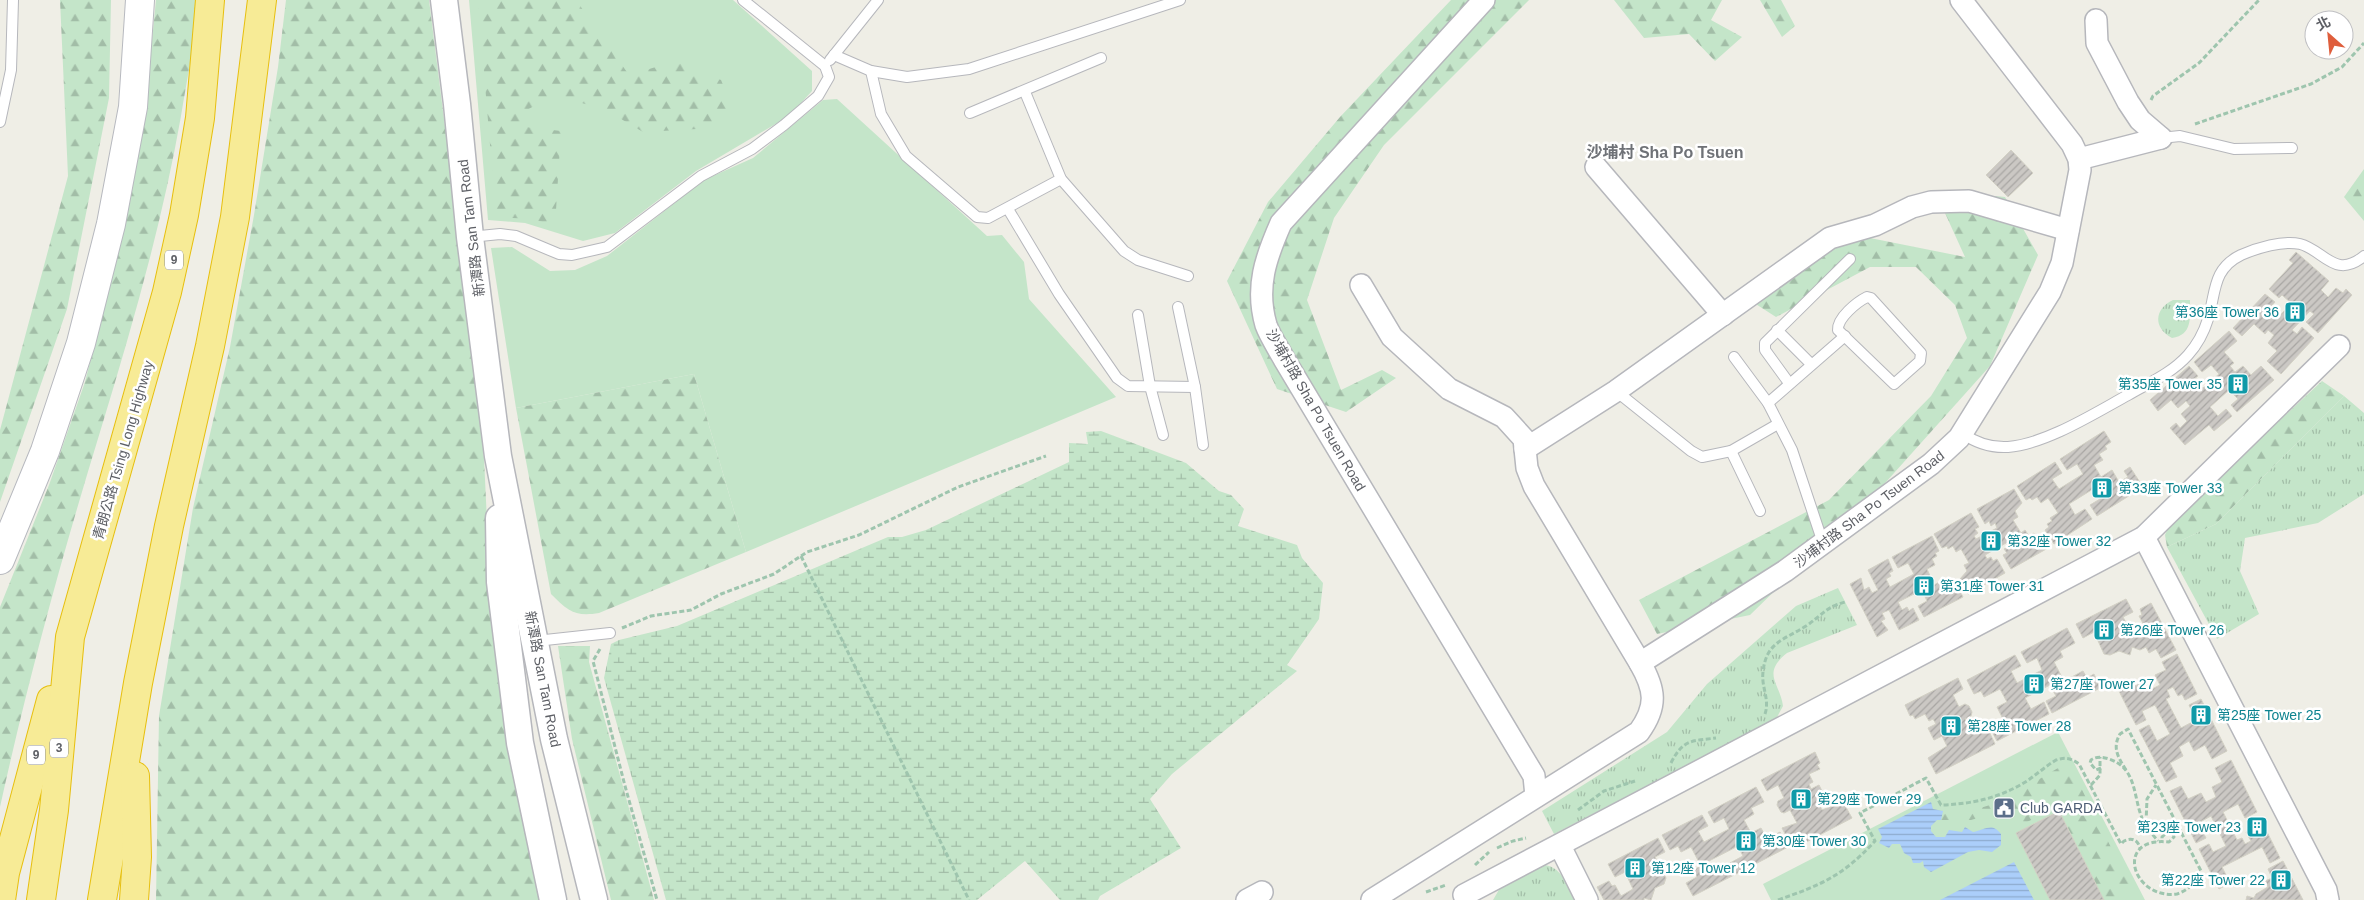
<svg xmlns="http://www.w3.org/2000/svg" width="2364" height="900" viewBox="0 0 2364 900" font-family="Helvetica,'Noto Sans TC',sans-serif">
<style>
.green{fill:#c4e5c9}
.forest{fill:url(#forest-firs)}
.wetland{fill:url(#wetland-marsh)}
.park{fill:url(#park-tufts)}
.water{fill:url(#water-rules)}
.building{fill:url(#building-hatch);stroke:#d3d1c5}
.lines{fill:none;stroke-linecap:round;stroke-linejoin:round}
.service-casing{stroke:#b6b7bc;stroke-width:12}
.minor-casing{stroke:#b6b7bc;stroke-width:24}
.tertiary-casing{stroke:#b6b7bc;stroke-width:29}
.secondary-casing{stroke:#b7b9bf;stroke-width:30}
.motorway-casing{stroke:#e7bf0e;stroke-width:30}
.path{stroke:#9ec5ae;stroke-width:3;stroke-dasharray:5 2.5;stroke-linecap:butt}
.service{stroke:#fff;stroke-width:10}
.minor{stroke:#fff;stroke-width:21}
.tertiary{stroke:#fff;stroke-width:26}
.secondary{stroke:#fff;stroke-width:28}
.motorway{stroke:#f7eb96;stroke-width:28}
.labels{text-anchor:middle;stroke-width:5;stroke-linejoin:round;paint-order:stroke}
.shield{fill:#fff;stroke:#8e9094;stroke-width:1}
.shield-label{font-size:12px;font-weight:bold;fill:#5e6066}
.street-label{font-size:14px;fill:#5e6066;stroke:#fff}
.culture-label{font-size:14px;fill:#0d838f;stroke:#fff;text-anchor:start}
.service-label{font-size:14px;fill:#4e5e75;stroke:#fff;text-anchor:start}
.quarter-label{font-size:16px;font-weight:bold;fill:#6f7277;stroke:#fff}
</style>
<defs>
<pattern id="forest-firs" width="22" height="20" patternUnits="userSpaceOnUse" patternTransform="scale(1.25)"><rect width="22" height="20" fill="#c4e5c9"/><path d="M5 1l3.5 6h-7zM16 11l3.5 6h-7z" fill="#a2bda7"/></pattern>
<pattern id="wetland-marsh" width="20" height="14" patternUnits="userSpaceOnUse" patternTransform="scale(1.25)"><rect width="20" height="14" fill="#c4e5c9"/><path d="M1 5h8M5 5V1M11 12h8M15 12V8" fill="none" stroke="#a2bda7"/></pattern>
<pattern id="park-tufts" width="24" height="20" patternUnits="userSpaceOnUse" patternTransform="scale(1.25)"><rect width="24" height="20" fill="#c4e5c9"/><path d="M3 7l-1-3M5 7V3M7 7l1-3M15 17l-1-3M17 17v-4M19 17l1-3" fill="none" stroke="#a2bda7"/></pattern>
<pattern id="water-rules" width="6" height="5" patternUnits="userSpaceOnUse" patternTransform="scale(1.25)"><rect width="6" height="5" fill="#abcefa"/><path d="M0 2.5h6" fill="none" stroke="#8eabce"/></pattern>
<pattern id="building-hatch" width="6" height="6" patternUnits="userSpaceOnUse" patternTransform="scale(1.25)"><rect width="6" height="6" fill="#cbc8c4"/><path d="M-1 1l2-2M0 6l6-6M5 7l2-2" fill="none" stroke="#a8a6a3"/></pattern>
</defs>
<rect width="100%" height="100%" fill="#efeee6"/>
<!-- green -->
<g class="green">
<polygon points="469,0 733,0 812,71 812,91 789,116 696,171 615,233 583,241 525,223 488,220"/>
<polygon points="837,99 987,236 1002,235 1024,262 1029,299 1116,397 746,552 694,374 516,408 491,248 512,247 550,271 575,270 607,256 704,180 753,158 823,100"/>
<polygon points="2058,732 2145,900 1771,900 1763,884"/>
</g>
<!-- forest -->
<g class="forest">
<polygon points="60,0 111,0 109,98 67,309 0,502 0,430 68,176"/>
<path d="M156,0H196C196,38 187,79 181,116C162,224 132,327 100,432C62,556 28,680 0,807V607L49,485L85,382L118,250L144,122Z"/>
<polygon points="286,0 429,0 459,238 484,458 490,585 542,900 156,900 159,716 193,508 230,347 254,215 278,67"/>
<polygon points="478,0 576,0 629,75 676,61 721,80 731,104 715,128 643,132 606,110 554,95 525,111 526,127 561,131 555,226 533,219 496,217"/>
<polygon points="1451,0 1529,0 1384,145 1334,218 1307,300 1341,390 1382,370 1396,378 1346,412 1277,389 1227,281 1268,202 1340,117"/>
<polygon points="1614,0 1722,0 1711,20 1742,37 1715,61 1689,34 1644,38"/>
<polygon points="1760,0 1781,0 1795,26 1782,37"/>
<polygon points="2364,169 2364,221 2344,197"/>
<polygon points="1935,191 2005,197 2038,255 1990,366 1886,482 1750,615 1657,634 1639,600 1829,500 1931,396 1967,338 1955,305 1916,267 1870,267 1776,317 1740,294 1835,231 1965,257"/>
<path d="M694,374L746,552L599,613C575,617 568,611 551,594L516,408Z"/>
<polygon points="2322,381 2344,396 2216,524 2167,547 2165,535 2171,521"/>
<polygon points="558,646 590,646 589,662 654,900 611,900 572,739"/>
<polygon points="2058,768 2069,770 2074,774 2134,893 2120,900 2104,900 2057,807 2017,827 2008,809 1971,820 1941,820 1943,811 1977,809 2003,801"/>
</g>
<!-- wetland -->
<polygon class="wetland" points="1101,431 1186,463 1219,491 1231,495 1244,509 1238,526 1297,545 1302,558 1323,583 1319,619 1287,665 1297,671 1172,774 1150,799 1181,848 1100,896 1098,900 1060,900 1025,861 977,900 666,900 604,678 611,644 619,640 677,626 888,537 902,537 926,530 1069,462 1069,443 1088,444 1086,432"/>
<!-- park -->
<g class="park">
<path d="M2173,300H2190C2190,317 2193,335 2172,338C2153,328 2154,309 2173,300Z"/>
<polygon points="2344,396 2364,413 2364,494 2318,523 2245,538 2240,571 2259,614 2217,639 2167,547 2216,524"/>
<path d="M1838,588L1857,625L1787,653C1761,674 1780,683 1783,706L1776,719L1554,834L1542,811L1667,732L1707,684L1796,606Z"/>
<path d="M1545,865C1563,868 1567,886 1574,900H1493L1500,888L1538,866Z"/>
</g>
<!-- water -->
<g class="water">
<path d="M1931,802L1933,809L1943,811L1941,820H1937L1931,826V831L1936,837H1945L1949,830L1962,832L1965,827L1973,832C1985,830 1992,822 2001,834V845L1992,852L1979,850L1968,852L1931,872L1924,867L1923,861L1920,863H1913L1911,857L1904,853L1900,844H1892L1889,848L1879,843L1882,837L1878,829Z"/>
<polygon points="2014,862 2034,900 1940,900"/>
</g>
<!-- building -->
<g class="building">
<polygon points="2011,150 2033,173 2008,197 1986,175"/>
<polygon points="2296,252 2329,281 2321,290 2328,297 2336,288 2343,293 2346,289 2352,295 2318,333 2306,322 2314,314 2310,311 2292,330 2297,334 2302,327 2314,338 2281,374 2267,361 2277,351 2268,343 2274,335 2268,330 2265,334 2254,324 2242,336 2233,328 2265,294 2275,302 2267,311 2277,319 2291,303 2282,295 2279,298 2269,289 2293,263 2289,260"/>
<polygon points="2229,331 2237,341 2224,352 2234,363 2230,366 2235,372 2243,366 2251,375 2261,366 2274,380 2237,412 2231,405 2238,399 2229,390 2210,407 2218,416 2226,409 2232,416 2214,431 2209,425 2185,445 2170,428 2176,423 2180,428 2187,421 2181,414 2190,406 2186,401 2178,408 2171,400 2158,411 2150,400 2189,366 2198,376 2194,379 2203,388 2219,374 2211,365 2202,372 2194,362"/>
<polygon points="2104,431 2111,442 2105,446 2107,449 2099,454 2103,460 2094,465 2101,477 2112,470 2119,482 2128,477 2124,471 2130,467 2143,487 2097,516 2090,505 2100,499 2093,489 2069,504 2075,515 2085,509 2092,519 2054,544 2045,530 2049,527 2047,524 2052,521 2050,518 2058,513 2048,498 2041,503 2037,497 2032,500 2030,498 2026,500 2017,486 2055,462 2062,473 2052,479 2059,489 2083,474 2077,464 2067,470 2060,459"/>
<polygon points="2014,489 2022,503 2015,511 2018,517 2013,520 2021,533 2025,530 2029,536 2034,533 2035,536 2039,534 2048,548 2011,569 2003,555 2007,553 2004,549 2008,547 2006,543 1985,555 1987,559 1991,557 1993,561 1997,559 2005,573 1968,594 1960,579 1967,571 1964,565 1969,563 1961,549 1956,552 1953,546 1948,549 1947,546 1942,548 1934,534 1971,513 1979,527 1975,529 1978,533 1974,536 1976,539 1997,528 1995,523 1991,526 1989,521 1985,524 1977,509"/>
<polygon points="1932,536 1939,551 1935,553 1937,556 1932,559 1935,565 1927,569 1934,585 1943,580 1945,584 1955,582 1963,597 1924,617 1918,606 1927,601 1922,590 1898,602 1902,610 1907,607 1909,611 1913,608 1919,620 1899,630 1889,610 1882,613 1885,619 1881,621 1888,630 1877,637 1850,584 1861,578 1864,590 1869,587 1872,593 1878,590 1868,570 1888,559 1893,571 1889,573 1891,576 1886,579 1890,587 1914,574 1908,563 1898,568 1892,557"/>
<polygon points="2126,599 2133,612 2123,617 2132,634 2145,627 2139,616 2142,615 2140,609 2151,603 2176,650 2161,658 2156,649 2149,653 2146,647 2140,650 2132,647 2130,655 2119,651 2110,655 2104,654 2094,632 2083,638 2076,624"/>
<polygon points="2067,628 2075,643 2060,651 2063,657 2054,662 2064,681 2083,671 2087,678 2094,674 2100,688 2052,713 2046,701 2056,696 2050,685 2025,698 2031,709 2044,702 2049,714 1997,741 1989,726 2003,719 1997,707 2007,702 2000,689 1984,697 1981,691 1974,694 1967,680 2015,655 2021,666 2011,671 2017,683 2042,670 2037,658 2027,663 2021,652"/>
<polygon points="2177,654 2197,694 2185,700 2182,694 2178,696 2173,687 2167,690 2170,697 2166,699 2181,728 2196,720 2189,705 2201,699 2227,751 2212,759 2205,745 2194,751 2189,741 2179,747 2183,756 2170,763 2177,777 2166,782 2139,730 2149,725 2157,741 2170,734 2155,705 2142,711 2146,720 2136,725 2116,685 2127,680 2131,688 2145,681 2150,690 2160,685 2155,675 2166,670 2162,662"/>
<polygon points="1958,678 1963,689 1953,695 1959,707 1965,704 1969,706 1972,712 1971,716 1965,719 1972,733 1985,723 1995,744 1936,774 1928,758 1947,746 1942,736 1934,740 1928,728 1936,724 1933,719 1929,721 1925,714 1915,719 1913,715 1910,716 1905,705"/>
<polygon points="1815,752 1820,763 1817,765 1820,769 1809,774 1813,782 1809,784 1811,789 1819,785 1825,797 1817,801 1822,810 1843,802 1852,818 1793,849 1782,828 1797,823 1790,810 1784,813 1781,812 1777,805 1778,801 1784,798 1778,785 1767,791 1761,780"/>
<polygon points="2231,760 2257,812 2245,818 2238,804 2223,812 2237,840 2242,838 2245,844 2251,841 2246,832 2251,829 2248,824 2260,818 2280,858 2270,863 2262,847 2222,867 2230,883 2219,889 2199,849 2209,844 2213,852 2226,846 2211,816 2198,823 2206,838 2196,843 2170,791 2181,786 2188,799 2201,793 2206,802 2216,797 2212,787 2222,782 2215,768"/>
<polygon points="1756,787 1764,802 1751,808 1754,814 1744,820 1751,833 1761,828 1767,839 1780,832 1788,847 1736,874 1730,863 1743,856 1738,846 1705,863 1710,873 1728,864 1734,875 1693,896 1686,883 1697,877 1693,870 1701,866 1691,847 1681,852 1678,846 1670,850 1662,835 1702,815 1708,826 1698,831 1704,842 1729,829 1724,818 1714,823 1708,812"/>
<polygon points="2059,811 2104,900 2050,900 2016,833"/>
<polygon points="1658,838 1665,852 1655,857 1666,878 1664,884 1655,888 1651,900 1644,898 1644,900 1604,900 1597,887 1609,881 1612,886 1615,885 1621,896 1633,889 1625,872 1615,877 1608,864"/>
<polygon points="2283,861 2303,900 2246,900 2247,896 2254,898 2256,894 2268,887 2265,881 2272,878 2268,869"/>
</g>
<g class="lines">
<!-- service casing -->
<g class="service-casing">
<g id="service">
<polyline points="834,55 871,71 907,77 969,69 1180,0"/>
<polyline points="830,60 878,0"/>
<polyline points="871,71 881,114 906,156 977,217 988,218 1061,179"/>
<polyline points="1025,92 1061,179 1124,251 1138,260 1188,276"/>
<polyline points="970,113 1101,58"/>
<polyline points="0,122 11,70 13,0"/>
<polyline points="2161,138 2180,136 2234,149 2292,148"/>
<polyline points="1008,209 1059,294 1117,378 1128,386 1195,387"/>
<polyline points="470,237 500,234 516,236 559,254 572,255 607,247 701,176 752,149 784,125 818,96 829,77 825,66 743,0"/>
<path d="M1867,297L1871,298L1921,353L1920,361L1894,384L1838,330C1837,318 1857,302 1867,297Z"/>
<polyline points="1178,307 1195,387 1203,445"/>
<polyline points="1138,315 1150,386 1163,435"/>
<polyline points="1777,330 1811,364"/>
<polyline points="1734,357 1768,403 1792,450 1823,543"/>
<polyline points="1789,383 1765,350 1765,343 1850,259"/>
<polyline points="1616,391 1691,451 1702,457 1731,451 1778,424"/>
<polyline points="1768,403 1845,336"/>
<path d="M1962,433C1976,443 1991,448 2008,447C2046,444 2095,413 2128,395C2149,383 2172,373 2188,355C2197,345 2204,332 2208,319C2216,293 2212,269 2241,255C2257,248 2283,240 2300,244C2324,250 2335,280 2364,256"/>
<polyline points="1731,451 1760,511"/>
<polyline points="536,641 610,633"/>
</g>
</g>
<!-- minor casing -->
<g class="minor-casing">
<g id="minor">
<path d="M1484,0L1281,223C1266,257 1255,287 1266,325C1270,336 1278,348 1284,359L1534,776L1536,796"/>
<polyline points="2096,20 2097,43 2128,102 2140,120 2161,138"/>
<polyline points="2079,159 2161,138"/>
<polyline points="1596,167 1723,315"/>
<path d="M1361,285L1392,337L1449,389L1504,417L1524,439L1527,468L1534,486L1640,663C1655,689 1658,706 1639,732L1372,900"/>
<polyline points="1525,449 1616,391 1830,238 1875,225 1912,207 1931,202 1969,201 2068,230"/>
<polyline points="2144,537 2326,890 2328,900"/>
<polyline points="1640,663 1785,571 1931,464 1959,438 2050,292 2062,263 2080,170 2079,159 2072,144 1961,0"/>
<polyline points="1560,846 1587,900"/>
<polyline points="1247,900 1262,892"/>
<polyline points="1467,900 1464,895 2144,537 2339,346"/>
</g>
</g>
<!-- tertiary casing -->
<g class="tertiary-casing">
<g id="tertiary">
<polyline points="444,0 457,104 470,237 498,456 554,739 594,900"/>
<polyline points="499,518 500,582 520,743 553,900"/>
</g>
</g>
<!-- secondary casing -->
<g class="secondary-casing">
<polyline id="secondary" points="0,560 45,451 81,343 111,224 133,107 140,0"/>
</g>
<!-- motorway casing -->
<g class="motorway-casing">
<g id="motorway">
<polyline points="1,900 5,873 51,700"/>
<polyline points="41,900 54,810 70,637 167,292 184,215 200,118 210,0"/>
<polyline points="102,900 138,683 169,526 210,346 235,217 262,0"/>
<polyline points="134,900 137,857 135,776"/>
</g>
</g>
<!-- path -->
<g class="path">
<polyline points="2151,100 2153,96 2199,63 2259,0"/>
<polyline points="2195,124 2311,84 2342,67 2364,43"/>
<polyline points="801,556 969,900"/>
<polyline points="622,628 651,616 691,610 721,594 774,574 807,552 859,535 958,487 1046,456"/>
<polyline points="600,649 593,661 625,786 657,900"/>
<path d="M1765,714C1770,699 1761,687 1763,672C1766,642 1784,640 1806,626C1821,616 1826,607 1845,602"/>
<path d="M1671,763C1683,739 1692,741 1716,738"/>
<path d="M2101,768L2096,770L2090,763L2091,760C2096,756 2103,757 2109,759C2137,768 2133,796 2142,818C2146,827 2152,834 2158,841"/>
<path d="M2126,770C2118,757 2112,748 2120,734L2128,729L2201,871C2196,882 2189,890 2177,894C2132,900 2113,836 2169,842L2174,837L2173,834L2167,832L2162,837V841"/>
<polyline points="2091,785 2100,775 2100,757"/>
<polyline points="1578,810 1604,791 1635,781"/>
<polyline points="2146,823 2147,799 2156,785"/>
<polyline points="1497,848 1513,841 1526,838"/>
<polyline points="1475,865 1489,852"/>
<polyline points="1426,892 1446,885"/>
<path d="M1778,900C1821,885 1843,876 1875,841L1860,813L1926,778L1941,805C1972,804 2000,798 2027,781C2037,774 2046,766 2056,760C2065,757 2071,758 2079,764L2121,844L2124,841C2132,837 2138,840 2140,848"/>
</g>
<!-- service -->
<use href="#service" class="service"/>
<!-- minor -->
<use href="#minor" class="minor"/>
<!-- tertiary -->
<use href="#tertiary" class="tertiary"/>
<!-- secondary -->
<use href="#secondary" class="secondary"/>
<!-- motorway -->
<use href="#motorway" class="motorway"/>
</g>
<!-- icons -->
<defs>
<g id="building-square" transform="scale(1.125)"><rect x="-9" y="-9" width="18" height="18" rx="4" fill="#0f9aa8" stroke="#fff"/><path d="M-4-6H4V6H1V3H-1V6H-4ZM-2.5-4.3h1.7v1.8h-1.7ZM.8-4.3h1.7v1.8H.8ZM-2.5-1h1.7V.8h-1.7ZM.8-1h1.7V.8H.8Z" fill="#fff"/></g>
<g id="civic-square" transform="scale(1.125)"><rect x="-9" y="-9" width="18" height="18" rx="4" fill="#5c6f8a" stroke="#fff"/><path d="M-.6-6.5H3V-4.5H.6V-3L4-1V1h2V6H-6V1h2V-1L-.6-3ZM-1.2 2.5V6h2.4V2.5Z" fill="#fff"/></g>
</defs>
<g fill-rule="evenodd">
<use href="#building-square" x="2295" y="312"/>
<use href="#building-square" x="2238" y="384"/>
<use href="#building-square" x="2102" y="488"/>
<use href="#building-square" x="1991" y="541"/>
<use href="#building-square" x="1924" y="586"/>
<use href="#building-square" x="2104" y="630"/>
<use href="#building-square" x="2034" y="684"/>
<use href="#building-square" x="2201" y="715"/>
<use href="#building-square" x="1951" y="726"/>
<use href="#building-square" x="1801" y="799"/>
<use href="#civic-square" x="2004" y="808"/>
<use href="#building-square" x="2257" y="827"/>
<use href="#building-square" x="1746" y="841"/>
<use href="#building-square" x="1635" y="868"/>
<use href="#building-square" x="2281" y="880"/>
</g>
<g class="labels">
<!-- shield labels -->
<g class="shield">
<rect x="165" y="250.5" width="18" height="19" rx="4"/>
<rect x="50" y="738.5" width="18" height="19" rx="4"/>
<rect x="27" y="745.5" width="18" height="19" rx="4"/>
</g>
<g class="shield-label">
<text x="174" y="264">9</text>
<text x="59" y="752">3</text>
<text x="36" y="759">9</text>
</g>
<!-- street labels -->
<g class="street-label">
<text transform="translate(471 228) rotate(-97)" y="5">新潭路 San Tam Road</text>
<text transform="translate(1316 410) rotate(60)" y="5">沙埔村路 Sha Po Tsuen Road</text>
<text transform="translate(123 450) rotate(-74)" y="5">青朗公路 Tsing Long Highway</text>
<text transform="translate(1869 509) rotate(-37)" y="5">沙埔村路 Sha Po Tsuen Road</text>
<text transform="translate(543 679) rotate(79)" y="5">新潭路 San Tam Road</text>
</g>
<!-- culture labels -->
<g class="culture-label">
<text x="2279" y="317" text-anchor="end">第36座 Tower 36</text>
<text x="2222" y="389" text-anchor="end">第35座 Tower 35</text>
<text x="2118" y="493">第33座 Tower 33</text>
<text x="2007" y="546">第32座 Tower 32</text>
<text x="1940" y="591">第31座 Tower 31</text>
<text x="2120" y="635">第26座 Tower 26</text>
<text x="2050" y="689">第27座 Tower 27</text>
<text x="2217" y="720">第25座 Tower 25</text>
<text x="1967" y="731">第28座 Tower 28</text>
<text x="1817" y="804">第29座 Tower 29</text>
<text x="2241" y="832" text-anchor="end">第23座 Tower 23</text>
<text x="1762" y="846">第30座 Tower 30</text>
<text x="1651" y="873">第12座 Tower 12</text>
<text x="2265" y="885" text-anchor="end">第22座 Tower 22</text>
</g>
<!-- service labels -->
<g class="service-label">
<text x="2020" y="813">Club GARDA</text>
</g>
<!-- quarter labels -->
<g class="quarter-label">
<text x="1665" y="158">沙埔村 Sha Po Tsuen</text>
</g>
</g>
<!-- north arrow -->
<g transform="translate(2329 35) rotate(333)"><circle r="24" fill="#ffffff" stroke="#bfbfc2"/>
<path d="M0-4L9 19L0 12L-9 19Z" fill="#df5e3c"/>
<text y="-8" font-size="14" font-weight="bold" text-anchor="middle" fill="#5e6066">北</text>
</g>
</svg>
